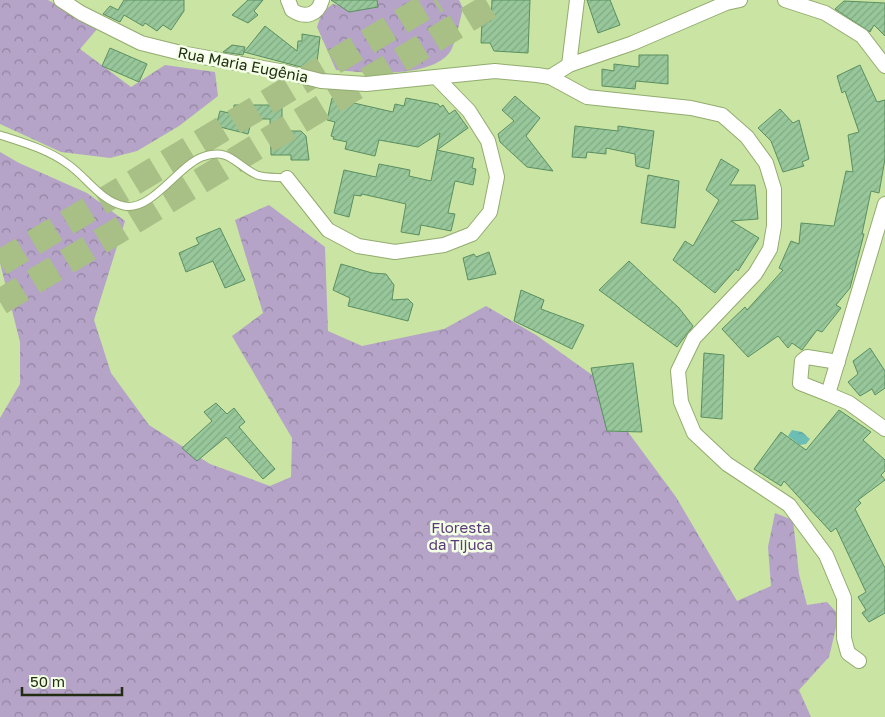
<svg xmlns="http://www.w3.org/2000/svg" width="885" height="717" viewBox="0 0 885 717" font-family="'Golos Text',sans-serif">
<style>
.forest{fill:url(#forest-crowns)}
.water{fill:url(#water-ripples)}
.building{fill:url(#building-hatch);stroke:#5b8f60}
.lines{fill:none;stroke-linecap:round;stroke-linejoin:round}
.motorway-tunnel{stroke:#a8bf86;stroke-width:26;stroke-dasharray:26 13;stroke-linecap:butt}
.service-casing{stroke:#93ac6e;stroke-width:9}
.minor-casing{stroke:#93ac6e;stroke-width:16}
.service{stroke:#fff;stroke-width:7}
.minor{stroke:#fff;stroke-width:14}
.labels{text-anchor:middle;stroke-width:5;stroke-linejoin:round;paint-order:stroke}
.street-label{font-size:15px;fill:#222c13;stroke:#f3ffe5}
.park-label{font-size:15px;fill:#5a3879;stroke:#f3ffe5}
</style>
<defs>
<pattern id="forest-crowns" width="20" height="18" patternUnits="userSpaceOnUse" patternTransform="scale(1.25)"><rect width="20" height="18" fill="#b5a3c8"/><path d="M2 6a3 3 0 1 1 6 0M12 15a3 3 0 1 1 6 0" fill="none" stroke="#9385a1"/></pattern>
<pattern id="water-ripples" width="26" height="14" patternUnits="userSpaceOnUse" patternTransform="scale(1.25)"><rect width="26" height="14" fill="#6cbdb4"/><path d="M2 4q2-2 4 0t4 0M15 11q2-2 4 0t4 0" fill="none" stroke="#589a91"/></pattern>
<pattern id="building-hatch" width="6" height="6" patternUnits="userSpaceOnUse" patternTransform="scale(1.25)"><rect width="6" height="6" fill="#97c79a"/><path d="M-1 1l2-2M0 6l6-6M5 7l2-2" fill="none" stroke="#82ab84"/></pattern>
</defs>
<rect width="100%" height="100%" fill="#c9e4a3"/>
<!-- forest -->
<g class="forest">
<polygon points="0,0 48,0 98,28 80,49 131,87 165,65 215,72 218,96 179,126 137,151 110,158 61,152 0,124"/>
<path d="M359,0H459L463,8C460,19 456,43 450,52C430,79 365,73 336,70L317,27L322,12L333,4L355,9Z"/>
<polygon points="0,152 19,163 87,193 125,221 94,320 111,373 149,425 210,464 270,486 291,477 292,438 232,336 263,313 235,220 269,205 325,247 328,331 362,346 444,329 486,306 536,335 595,377 607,431 628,432 676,497 737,601 771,586 768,547 775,513 793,520 799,574 807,605 827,602 839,615 829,657 799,690 811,717 0,717 0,418 20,384 20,342 0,263"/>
</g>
<!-- water -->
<polygon class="water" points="792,430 802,432 810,439 806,444 800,445 788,436"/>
<!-- building -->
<g class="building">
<polygon points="124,0 184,0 184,11 171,30 163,25 157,31 145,23 143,26 124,15 120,22 103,14 110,6 118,10"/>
<polygon points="248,0 263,0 254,11 258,15 248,23 232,15"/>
<polygon points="331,0 377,0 378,7 349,12"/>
<polygon points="492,0 530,0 528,53 494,51 490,43 481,43 482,21 491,21"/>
<polygon points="587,0 610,0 620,25 598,33"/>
<polygon points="844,1 885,3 885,36 874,25 870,32 835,9"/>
<polygon points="265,26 297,51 298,41 302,41 302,34 320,37 316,71 244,52"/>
<polygon points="232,45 245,47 243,55 223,52"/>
<polygon points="110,48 147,64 139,82 102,66"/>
<polygon points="639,55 668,55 668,84 636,81 635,89 602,86 602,69 614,71 614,64 639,67"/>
<polygon points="860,65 877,102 885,100 885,159 879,193 871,191 862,234 864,234 850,288 836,305 841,308 822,332 817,330 802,350 792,343 788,348 778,336 748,357 722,329 745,307 747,310 783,270 779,268 791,241 799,244 801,223 834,226 846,171 853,172 848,135 859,132 845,91 842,93 837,76"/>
<polygon points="515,96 540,118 526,136 553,171 527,167 500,142 498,134 514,121 502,110"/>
<polygon points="332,98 393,112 395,104 404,106 406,98 438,104 440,107 443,105 449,114 455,110 468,128 437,150 440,133 418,147 379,140 375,156 345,149 347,142 333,139 334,137 331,136 335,122 327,120"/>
<polygon points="234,105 282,105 282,131 301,131 306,136 309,160 291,160 291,155 271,155 270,119 252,119 248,134 216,126 220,111 234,114"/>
<polygon points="780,109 793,123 799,120 809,159 802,162 804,166 783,172 771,141 758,128"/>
<polygon points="575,126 618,131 618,126 654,131 649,169 636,166 635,154 606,148 606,154 587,152 586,158 572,157"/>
<polygon points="437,150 474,158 472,168 476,169 473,185 455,181 448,213 455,214 451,231 421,225 419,235 401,232 406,204 362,194 361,196 354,195 349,217 334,213 344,170 376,177 379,164 410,170 409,176 431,181"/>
<polygon points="721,159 739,170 730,185 755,185 758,219 731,221 759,238 738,271 736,269 715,293 673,260 685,241 693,246 719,200 706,190"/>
<polygon points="648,175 679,181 675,228 641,223"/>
<polygon points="220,228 245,280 225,288 213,261 186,272 179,253 199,244 196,238"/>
<polygon points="489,252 496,274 468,280 463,258 474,254 476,257"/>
<polygon points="629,261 679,308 693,326 677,347 599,290"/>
<polygon points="341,264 372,273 386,274 394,285 392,300 408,299 413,304 408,321 348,306 350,298 333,290"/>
<polygon points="521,290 544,300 541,309 584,325 572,349 514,321"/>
<polygon points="870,348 885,371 885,388 875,395 872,389 860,396 848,382 858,374 853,361"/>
<polygon points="704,353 724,355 722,419 701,417"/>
<polygon points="633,363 642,432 607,431 591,368"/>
<polygon points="216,403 227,414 234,408 245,422 239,427 275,469 263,479 226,437 197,461 182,448 212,421 204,412"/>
<polygon points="839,410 871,432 863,440 885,460 885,471 881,475 885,480 858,500 861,503 855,509 885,568 885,613 869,622 862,613 866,610 858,597 866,592 836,528 831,532 784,481 781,486 754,469 781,432 806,450"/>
</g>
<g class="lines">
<!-- motorway-tunnel -->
<g class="motorway-tunnel">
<polyline points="0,263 437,0"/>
<polyline points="0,302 500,0"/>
</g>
<!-- service casing -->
<g class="service-casing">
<path id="service" d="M0,135C25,143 49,150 69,165C87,178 101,201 124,206C151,212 179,165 202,157C230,147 235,165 257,175C265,178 278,177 287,178"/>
</g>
<!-- minor casing -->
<g class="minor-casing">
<g id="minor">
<polyline points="61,0 81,13 141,43 181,53 285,72 321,81 366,84 495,71 537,75 550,77 587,97 691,108 722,115 747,137 766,163 774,189 774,226 770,249 755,274 694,338 678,371 681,402 694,433 727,464 789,505 826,555 844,598 844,638 848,653 859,661"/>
<path d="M288,0L292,10C305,19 318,15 322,0"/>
<polyline points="785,0 825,13 862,36 885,66"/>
<polyline points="569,65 577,0"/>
<polyline points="550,77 569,65 633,43 726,3 740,0"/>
<polyline points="287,178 328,230 358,246 395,252 444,245 472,234 490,212 497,177 488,141 469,111 436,77"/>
<polyline points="885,204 828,394 849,403 885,429"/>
<polyline points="828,394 800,383 802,361 807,357 838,362"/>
</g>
</g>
<!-- service -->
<use href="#service" class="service"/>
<!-- minor -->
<use href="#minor" class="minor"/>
</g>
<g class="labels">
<!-- street labels -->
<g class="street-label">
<text transform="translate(243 65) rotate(11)" y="5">Rua Maria Eugênia</text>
</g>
<!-- park labels -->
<g class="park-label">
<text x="461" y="533">Floresta<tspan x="461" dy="17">da Tijuca</tspan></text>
</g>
</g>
<!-- scale -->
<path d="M22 687v8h100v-8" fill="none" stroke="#222c13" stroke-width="2.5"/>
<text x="30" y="687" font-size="15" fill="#222c13" stroke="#f3ffe5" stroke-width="4" paint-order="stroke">50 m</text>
</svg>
